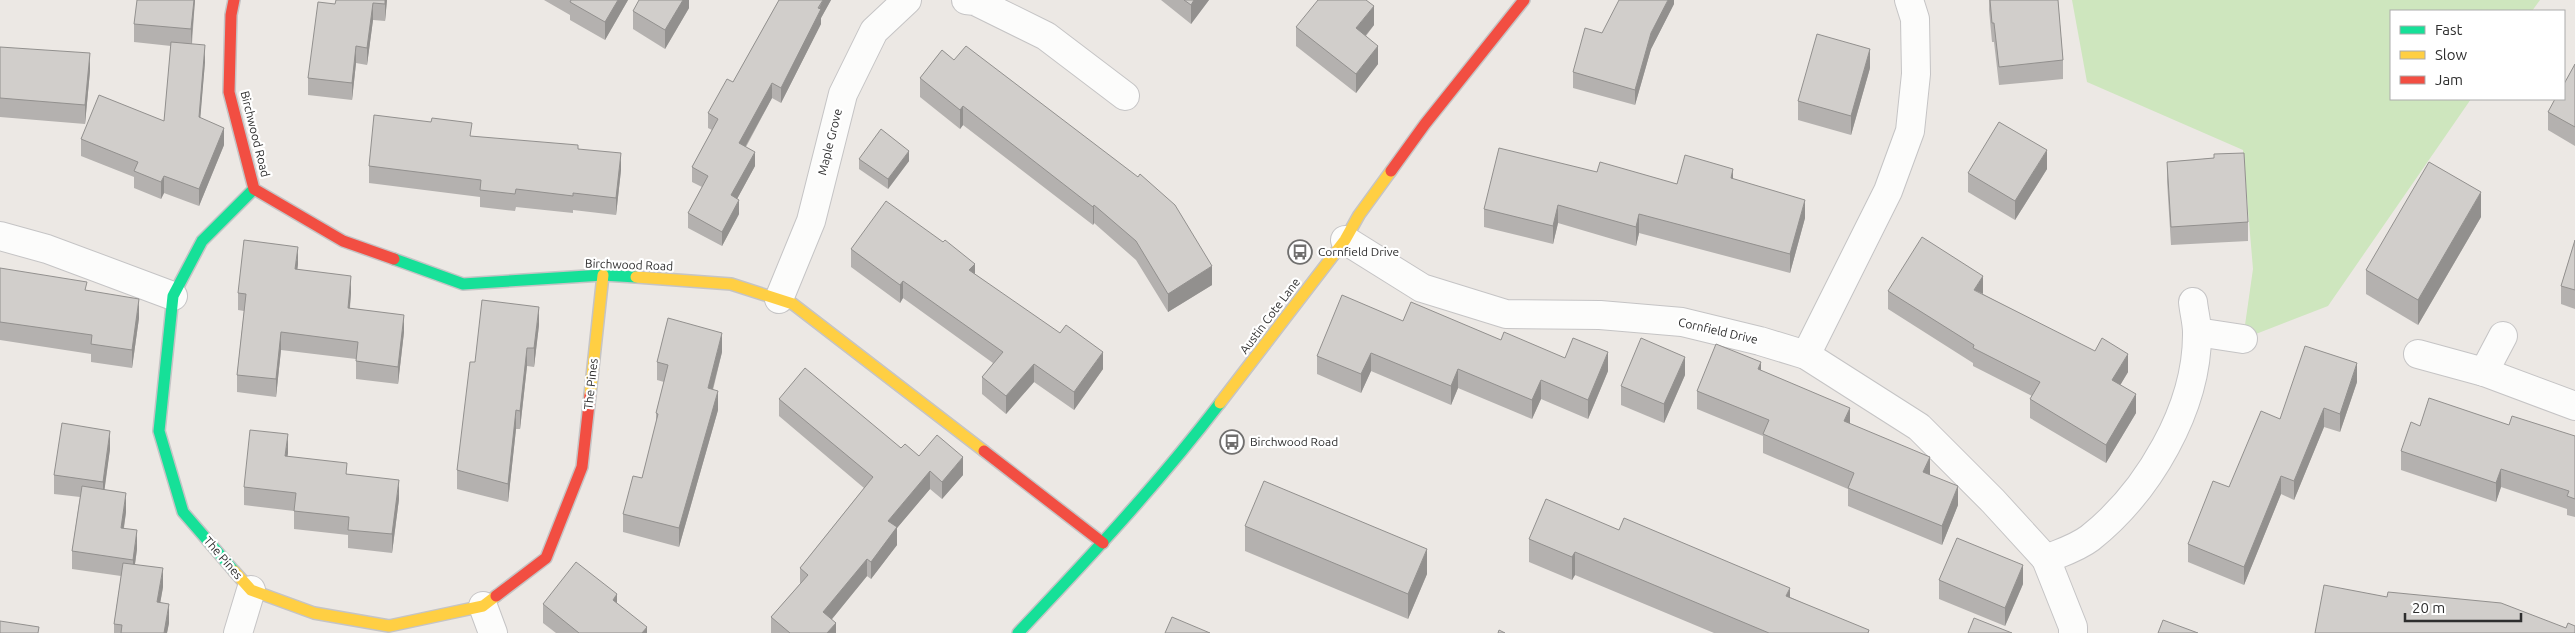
<svg xmlns="http://www.w3.org/2000/svg" width="2575" height="633" viewBox="0 0 2575 633" font-family="Ubuntu,sans-serif">
<style>
.grass{fill:#cee6be}
.lines{fill:none;stroke-linecap:round;stroke-linejoin:round}
.street-casing{stroke:#c5c4c5;stroke-width:30}
.fast-casing{stroke:#c5c4c5;stroke-width:14}
.slow-casing{stroke:#c5c4c5;stroke-width:14}
.jam-casing{stroke:#c5c4c5;stroke-width:14}
.street{stroke:#fcfcfb;stroke-width:28}
.fast{stroke:#16e098;stroke-width:11}
.slow{stroke:#ffcf43;stroke-width:11}
.jam{stroke:#f24e42;stroke-width:11}
.wall{fill:#b4b1af}
.shaded-wall{fill:#92908e}
.building{fill:#d1cecb;stroke:#92908e}
.labels{text-anchor:middle;stroke-width:4.5;stroke-linejoin:round;paint-order:stroke}
.street-label{font-size:12px;fill:#2e2e2e;stroke:#fff}
.poi-label{font-size:12px;fill:#2e2e2e;stroke:#fff;text-anchor:start}
</style>
<rect width="100%" height="100%" fill="#ece8e4"/>
<!-- grass -->
<polygon class="grass" points="2072,0 2540,0 2532,11 2391,11 2391,99 2471,99 2328,306 2243,339 2253,269 2243,150 2087,82"/>
<g class="lines">
<!-- street casing -->
<g class="street-casing">
<g id="street">
<polyline points="966,0 975,1 1046,36 1125,96"/>
<polyline points="0,236 47,249 173,296"/>
<polyline points="1345,240 1422,288 1506,314 1600,315 1682,322 1760,341 1806,355 1919,427 1993,501 2046,559 2073,627 2073,633"/>
<polyline points="779,299 811,221 843,94 874,31 907,0"/>
<polyline points="2197,332 2243,339"/>
<polyline points="2418,354 2484,372 2575,406"/>
<polyline points="1806,355 1888,191 1910,131 1916,74 1915,19 1909,0"/>
<polyline points="2484,372 2503,336"/>
<path d="M2046,559C2060,553 2077,548 2090,538C2148,492 2198,408 2197,332C2197,323 2194,312 2193,302"/>
<polyline points="483,606 493,633"/>
<polyline points="238,633 251,590"/>
</g>
</g>
<!-- fast casing -->
<g class="fast-casing">
<g id="fast">
<polyline points="394,259 463,284 603,275 636,277"/>
<polyline points="234,571 183,512 159,431 173,296 202,241 254,189"/>
<path d="M1018,633C1088,559 1158,484 1220,403"/>
</g>
</g>
<!-- slow casing -->
<g class="slow-casing">
<g id="slow">
<polyline points="636,277 731,284 793,304 984,451"/>
<polyline points="590,395 603,275"/>
<polyline points="1220,403 1345,240 1359,215 1391,171"/>
<polyline points="234,571 251,590 314,613 389,626 483,606 496,596"/>
</g>
</g>
<!-- jam casing -->
<g class="jam-casing">
<g id="jam">
<polyline points="234,0 231,15 229,92 254,189 343,241 394,259"/>
<polyline points="1391,171 1425,124 1524,0"/>
<polyline points="984,451 1103,543"/>
<polyline points="496,596 546,558 582,467 590,395"/>
</g>
</g>
<!-- street -->
<use href="#street" class="street"/>
<!-- fast -->
<use href="#fast" class="fast"/>
<!-- slow -->
<use href="#slow" class="slow"/>
<!-- jam -->
<use href="#jam" class="jam"/>
</g>
<!-- wall -->
<g class="wall">
<polygon points="195,0 192,44 205,62 200,117 224,145 199,206 164,193 161,199 134,188 134,177 81,156 81,139 164,121 171,46 134,42 134,24"/>
<polygon points="387,0 385,21 373,20 367,65 356,63 352,100 308,95 308,78 335,4"/>
<polygon points="544,0 628,0 605,40 570,20 570,15"/>
<polygon points="689,0 689,8 665,49 633,29 633,11"/>
<polygon points="779,0 831,0 821,18 821,24 781,103 772,98 746,147 755,166 737,199 739,214 722,246 688,228 688,213 702,187 692,182 692,167 712,130 708,128 708,113 733,82"/>
<polygon points="1161,0 1209,0 1191,24"/>
<polygon points="1674,0 1674,4 1651,49 1635,105 1573,88 1573,72 1602,33"/>
<polygon points="1989,0 2058,0 2063,60 2063,79 1999,85 1994,42 1992,42 1989,10"/>
<polygon points="1374,25 1366,36 1378,64 1356,93 1296,46 1296,27"/>
<polygon points="0,47 90,71 85,124 0,117"/>
<polygon points="942,50 1212,285 1168,312 1136,260 1094,223 1093,225 963,125 960,129 920,97 920,78"/>
<polygon points="2575,64 2575,146 2548,130 2548,112"/>
<polygon points="1870,68 1851,135 1798,120 1798,101"/>
<polygon points="472,136 578,149 621,170 616,215 573,210 573,213 516,207 515,211 480,207 480,197 369,183 369,166"/>
<polygon points="2214,158 2248,222 2248,241 2171,245 2167,181 2167,162"/>
<polygon points="859,159 909,161 888,189 859,169"/>
<polygon points="2047,169 2015,220 1968,192 1968,173"/>
<polygon points="1597,172 1677,184 1733,179 1805,218 1790,273 1639,233 1636,246 1558,223 1553,244 1484,227 1484,209"/>
<polygon points="2481,217 2418,325 2366,294 2366,270"/>
<polygon points="2575,240 2575,309 2561,304 2561,286"/>
<polygon points="851,249 975,274 1103,369 1074,410 1034,382 1006,414 982,394 982,377 993,363 903,298 900,303 851,267"/>
<polygon points="298,264 297,270 351,293 350,308 404,332 398,384 356,379 356,359 281,350 276,397 237,392 237,375 244,311 238,310 238,293"/>
<polygon points="0,268 87,291 139,318 132,368 91,362 91,354 0,340"/>
<polygon points="1888,291 1983,294 2128,372 2120,385 2136,413 2106,463 2030,418 2030,399 2032,396 1973,366 1973,363 1888,309"/>
<polygon points="1403,321 1501,340 1608,371 1588,419 1541,399 1532,419 1458,388 1451,405 1371,371 1361,393 1317,374 1317,356"/>
<polygon points="539,325 534,367 527,366 520,429 516,429 508,502 457,489 457,470 475,362"/>
<polygon points="722,352 713,390 718,410 679,547 623,532 623,514 642,478 656,425 656,413 664,382 657,380 657,362"/>
<polygon points="1761,371 1850,424 1930,475 1958,505 1942,545 1848,506 1848,489 1763,453 1763,436 1697,409 1697,391"/>
<polygon points="1685,375 1664,423 1621,405 1621,386"/>
<polygon points="2357,382 2340,432 2324,427 2294,500 2281,494 2244,585 2188,562 2188,544 2280,419"/>
<polygon points="779,399 901,448 963,475 942,499 930,489 897,528 897,545 871,579 867,576 832,619 836,633 771,633 771,617 800,584 800,568 864,488 779,416"/>
<polygon points="2509,425 2575,436 2575,517 2567,515 2567,509 2501,487 2496,502 2401,470 2401,451 2420,426"/>
<polygon points="110,449 104,490 126,512 124,528 137,549 135,564 163,587 160,603 169,623 167,633 114,633 114,624 121,576 72,569 72,551 80,497 54,494 54,475"/>
<polygon points="288,453 287,456 347,474 399,499 392,553 348,548 348,535 294,529 294,511 244,505 244,487"/>
<polygon points="1245,526 1427,574 1408,619 1245,551"/>
<polygon points="1619,530 1790,597 1869,633 1714,633 1575,575 1572,580 1529,562 1529,539"/>
<polygon points="1939,580 2023,584 2005,626 1939,599"/>
<polygon points="617,603 647,633 556,633 543,623 543,604"/>
</g>
<!-- shaded-wall -->
<g class="shaded-wall">
<polygon points="194,0 195,0 191,47 191,29"/>
<polygon points="385,0 387,0 385,21"/>
<polygon points="618,0 628,0 605,40 605,22"/>
<polygon points="683,0 689,0 689,8 665,49 665,30"/>
<polygon points="823,0 831,0 821,18 821,24 781,103 781,88"/>
<polygon points="1194,0 1209,0 1191,24 1191,5"/>
<polygon points="1668,0 1674,0 1674,4 1651,49 1635,105 1635,90 1651,33"/>
<polygon points="373,3 373,20 367,65 367,48"/>
<polygon points="1374,6 1374,25 1356,47 1356,28"/>
<polygon points="205,45 205,62 199,134 199,117"/>
<polygon points="356,46 356,63 352,100 352,83"/>
<polygon points="1378,46 1378,64 1356,93 1356,74"/>
<polygon points="1870,49 1870,68 1851,135 1851,116"/>
<polygon points="90,53 90,71 85,124 85,105"/>
<polygon points="772,83 772,98 739,158 739,143"/>
<polygon points="963,106 963,125 960,129 960,110"/>
<polygon points="224,128 224,145 199,206 199,189"/>
<polygon points="2047,150 2047,169 2015,220 2015,201"/>
<polygon points="909,151 909,161 888,189 888,179"/>
<polygon points="755,152 755,166 731,210 731,195"/>
<polygon points="621,153 621,170 616,215 616,198"/>
<polygon points="1733,169 1733,187 1731,178"/>
<polygon points="164,176 164,193 161,199 161,182"/>
<polygon points="2481,192 2481,217 2418,325 2418,300"/>
<polygon points="739,200 739,214 722,246 722,232"/>
<polygon points="1805,200 1805,218 1790,273 1790,254"/>
<polygon points="1094,205 1094,223 1093,225 1093,207"/>
<polygon points="1558,205 1558,223 1553,244 1553,226"/>
<polygon points="1639,214 1639,233 1636,246 1636,227"/>
<polygon points="298,247 298,264 295,287 295,269"/>
<polygon points="975,264 975,281 969,270"/>
<polygon points="1212,266 1212,285 1168,312 1168,294"/>
<polygon points="351,276 351,293 348,325 348,308"/>
<polygon points="1983,276 1983,294 1974,290"/>
<polygon points="903,281 903,298 900,303 900,285"/>
<polygon points="139,299 139,318 132,368 132,350"/>
<polygon points="539,307 539,325 534,367 534,348"/>
<polygon points="404,315 404,332 398,384 398,367"/>
<polygon points="281,332 281,350 276,397 276,379"/>
<polygon points="722,333 722,352 708,407 708,388"/>
<polygon points="527,348 527,366 520,429 520,411"/>
<polygon points="1103,352 1103,369 1074,410 1074,392"/>
<polygon points="1608,352 1608,371 1588,419 1588,400"/>
<polygon points="1371,353 1371,371 1361,393 1361,374"/>
<polygon points="2128,354 2128,372 2112,399 2112,380"/>
<polygon points="1685,357 1685,375 1664,423 1664,404"/>
<polygon points="1761,362 1761,381 1758,369"/>
<polygon points="2357,363 2357,382 2340,432 2340,414"/>
<polygon points="1034,364 1034,382 1006,414 1006,396"/>
<polygon points="1458,369 1458,388 1451,405 1451,386"/>
<polygon points="1541,380 1541,399 1532,419 1532,400"/>
<polygon points="718,391 718,410 679,547 679,528"/>
<polygon points="2136,394 2136,413 2106,463 2106,445"/>
<polygon points="1850,408 1850,426 1844,421"/>
<polygon points="2324,408 2324,427 2294,500 2294,481"/>
<polygon points="516,410 516,429 508,502 508,484"/>
<polygon points="110,431 110,449 103,501 103,482"/>
<polygon points="288,434 288,453 285,474 285,456"/>
<polygon points="963,457 963,475 942,499 942,482"/>
<polygon points="1930,457 1930,475 1923,472"/>
<polygon points="2501,469 2501,487 2496,502 2496,483"/>
<polygon points="930,471 930,489 897,528 897,545 871,579 871,562 888,521"/>
<polygon points="2281,476 2281,494 2244,585 2244,567"/>
<polygon points="399,480 399,499 392,553 392,534"/>
<polygon points="1958,486 1958,505 1942,545 1942,526"/>
<polygon points="126,493 126,512 121,546 121,528"/>
<polygon points="137,530 137,549 133,578 133,560"/>
<polygon points="1427,549 1427,574 1408,619 1408,594"/>
<polygon points="1575,552 1575,575 1572,580 1572,557"/>
<polygon points="867,559 867,576 823,630 823,612"/>
<polygon points="2023,565 2023,584 2005,626 2005,608"/>
<polygon points="163,568 163,587 157,621 157,602"/>
<polygon points="1790,588 1790,610 1786,596"/>
<polygon points="617,594 617,613 613,600"/>
<polygon points="169,604 169,623 167,633 164,633"/>
<polygon points="836,623 836,633 827,633"/>
<polygon points="647,627 647,633 642,633"/>
</g>
<!-- building -->
<g class="building">
<polygon points="137,0 194,0 191,29 134,24"/>
<polygon points="336,0 385,0 385,4 373,3 367,48 356,46 352,83 308,78 318,2 335,4"/>
<polygon points="571,0 618,0 605,22 570,2"/>
<polygon points="639,0 683,0 665,30 633,11"/>
<polygon points="779,0 823,0 818,8 821,9 781,88 772,83 739,143 755,152 731,195 739,200 722,232 688,213 708,176 692,167 718,119 708,113 727,79 733,82"/>
<polygon points="1184,0 1194,0 1191,5"/>
<polygon points="1318,0 1366,0 1374,6 1356,28 1378,46 1356,74 1296,27"/>
<polygon points="1619,0 1668,0 1651,33 1635,90 1573,72 1585,28 1602,33"/>
<polygon points="1990,0 2058,0 2063,60 1999,67 1994,23 1992,23"/>
<polygon points="1817,34 1870,49 1851,116 1798,101"/>
<polygon points="171,42 205,45 199,117 224,128 199,189 164,176 161,182 134,171 138,162 81,139 99,95 164,121"/>
<polygon points="966,46 1138,177 1140,174 1175,205 1212,266 1168,294 1136,241 1094,205 1093,207 963,106 960,110 920,78 942,50 954,60"/>
<polygon points="0,47 90,53 85,105 0,98"/>
<polygon points="2575,64 2575,127 2548,112 2555,99 2564,99 2564,84"/>
<polygon points="374,115 431,122 432,118 472,123 470,136 578,145 578,149 621,153 616,198 573,193 573,196 516,189 515,194 480,190 481,180 369,166"/>
<polygon points="1999,122 2047,150 2015,201 1968,173"/>
<polygon points="881,129 909,151 888,179 859,159"/>
<polygon points="1499,148 1597,172 1600,162 1677,184 1685,155 1733,169 1731,178 1805,200 1790,254 1639,214 1636,227 1558,205 1553,226 1484,209"/>
<polygon points="2244,153 2248,222 2171,227 2167,162 2214,158 2214,154"/>
<polygon points="2429,162 2481,192 2418,300 2366,270"/>
<polygon points="886,201 943,242 945,240 975,264 969,270 1060,333 1066,325 1103,352 1074,392 1034,364 1006,396 982,377 1003,352 903,281 900,285 851,249"/>
<polygon points="1922,237 1983,276 1974,290 2095,351 2102,338 2128,354 2112,380 2136,394 2106,445 2030,399 2040,382 1973,348 1974,345 1888,291"/>
<polygon points="244,240 298,247 295,269 351,276 348,308 404,315 398,367 356,361 358,342 281,332 276,379 237,375 246,294 238,293"/>
<polygon points="2575,240 2575,290 2561,286"/>
<polygon points="0,268 87,282 85,290 139,299 132,350 91,344 92,335 0,322"/>
<polygon points="1342,295 1403,321 1411,302 1501,340 1504,332 1565,358 1573,338 1608,352 1588,400 1541,380 1532,400 1458,369 1451,386 1371,353 1361,374 1317,356"/>
<polygon points="482,300 539,307 534,348 527,348 520,411 516,410 508,484 457,470 470,362 475,362"/>
<polygon points="668,318 722,333 708,388 718,391 679,528 623,514 633,476 642,478 658,414 656,413 668,365 657,362"/>
<polygon points="1641,338 1685,357 1664,404 1621,386"/>
<polygon points="1716,344 1761,362 1758,369 1850,408 1844,421 1930,457 1923,472 1958,486 1942,526 1848,488 1854,473 1763,434 1769,420 1697,391"/>
<polygon points="2305,346 2357,363 2340,414 2324,408 2294,481 2281,476 2244,567 2188,544 2213,481 2229,487 2261,411 2280,419"/>
<polygon points="805,368 901,448 905,444 919,456 937,435 963,457 942,482 930,471 888,521 897,527 871,562 867,559 823,612 836,623 827,633 790,633 771,617 808,575 800,568 873,477 779,399"/>
<polygon points="2429,398 2509,425 2512,416 2575,436 2575,499 2567,496 2569,491 2501,469 2496,483 2401,451 2411,422 2420,426"/>
<polygon points="62,423 110,431 103,482 54,475"/>
<polygon points="250,430 288,434 285,456 347,463 346,474 399,480 392,534 348,530 349,517 294,511 296,493 244,487"/>
<polygon points="1264,481 1427,549 1408,594 1245,526"/>
<polygon points="82,486 126,493 121,528 137,530 133,560 72,551"/>
<polygon points="1546,499 1619,530 1624,518 1790,588 1786,596 1869,630 1868,633 1769,633 1575,552 1572,557 1529,539"/>
<polygon points="1957,538 2023,565 2005,608 1939,580"/>
<polygon points="576,562 617,594 613,600 647,627 642,633 579,633 543,604"/>
<polygon points="123,563 163,568 157,602 169,604 164,633 121,633 122,625 114,624"/>
<polygon points="2324,585 2387,597 2388,592 2501,603 2566,628 2568,623 2575,626 2575,633 2315,633"/>
<polygon points="1172,617 1210,633 1165,633"/>
<polygon points="1974,618 2012,633 1968,633"/>
<polygon points="2163,620 2198,633 2158,633"/>
<polygon points="0,621 39,627 38,633 0,633"/>
<polygon points="1499,630 1505,633 1498,633"/>
</g>
<!-- icons -->
<defs>
<g id="bus-ring" transform="scale(1.25)"><circle r="9.5" fill="#fff" stroke="#706f6e" stroke-width="1.5"/><path d="M-5-6H5V4H4V6H2V4H-2V6H-4V4H-5ZM-3.5-4V0h7V-4ZM-3.5 1.2v1.5H-2V1.2ZM2 1.2v1.5H3.5V1.2Z" fill="#706f6e"/></g>
</defs>
<g fill-rule="evenodd">
<use href="#bus-ring" x="1300" y="252"/>
<use href="#bus-ring" x="1232" y="442"/>
</g>
<g class="labels">
<!-- street labels -->
<g class="street-label">
<text transform="translate(255 134) rotate(76)" y="4">Birchwood Road</text>
<text transform="translate(830 142) rotate(-76)" y="4">Maple Grove</text>
<text transform="translate(629 265) rotate(2)" y="4">Birchwood Road</text>
<text transform="translate(1270 316) rotate(-53)" y="4">Austin Cote Lane</text>
<text transform="translate(1718 331) rotate(13)" y="4">Cornfield Drive</text>
<text transform="translate(591 384) rotate(-84)" y="4">The Pines</text>
<text transform="translate(223 558) rotate(49)" y="4">The Pines</text>
</g>
<!-- poi labels -->
<g class="poi-label">
<text x="1318" y="256">Cornfield Drive</text>
<text x="1250" y="446">Birchwood Road</text>
</g>
</g>
<!-- legend -->
<rect x="2390" y="10" width="175" height="90" fill="#ffffff" stroke="#ababab"/>
<rect x="2400" y="26" width="25" height="8" fill="#16e098" stroke="#ababab"/>
<text x="2435" y="35" font-size="15" fill="#2e2e2e">Fast</text>
<rect x="2400" y="51" width="25" height="8" fill="#ffcf43" stroke="#ababab"/>
<text x="2435" y="60" font-size="15" fill="#2e2e2e">Slow</text>
<rect x="2400" y="76" width="25" height="8" fill="#f24e42" stroke="#ababab"/>
<text x="2435" y="85" font-size="15" fill="#2e2e2e">Jam</text>
<!-- scale -->
<path d="M2405 613v8h116v-8" fill="none" stroke="#2e2e2e" stroke-width="2.5"/>
<text x="2412" y="613" font-size="15" fill="#2e2e2e" stroke="#ffffff" stroke-width="4" paint-order="stroke">20 m</text>
</svg>
